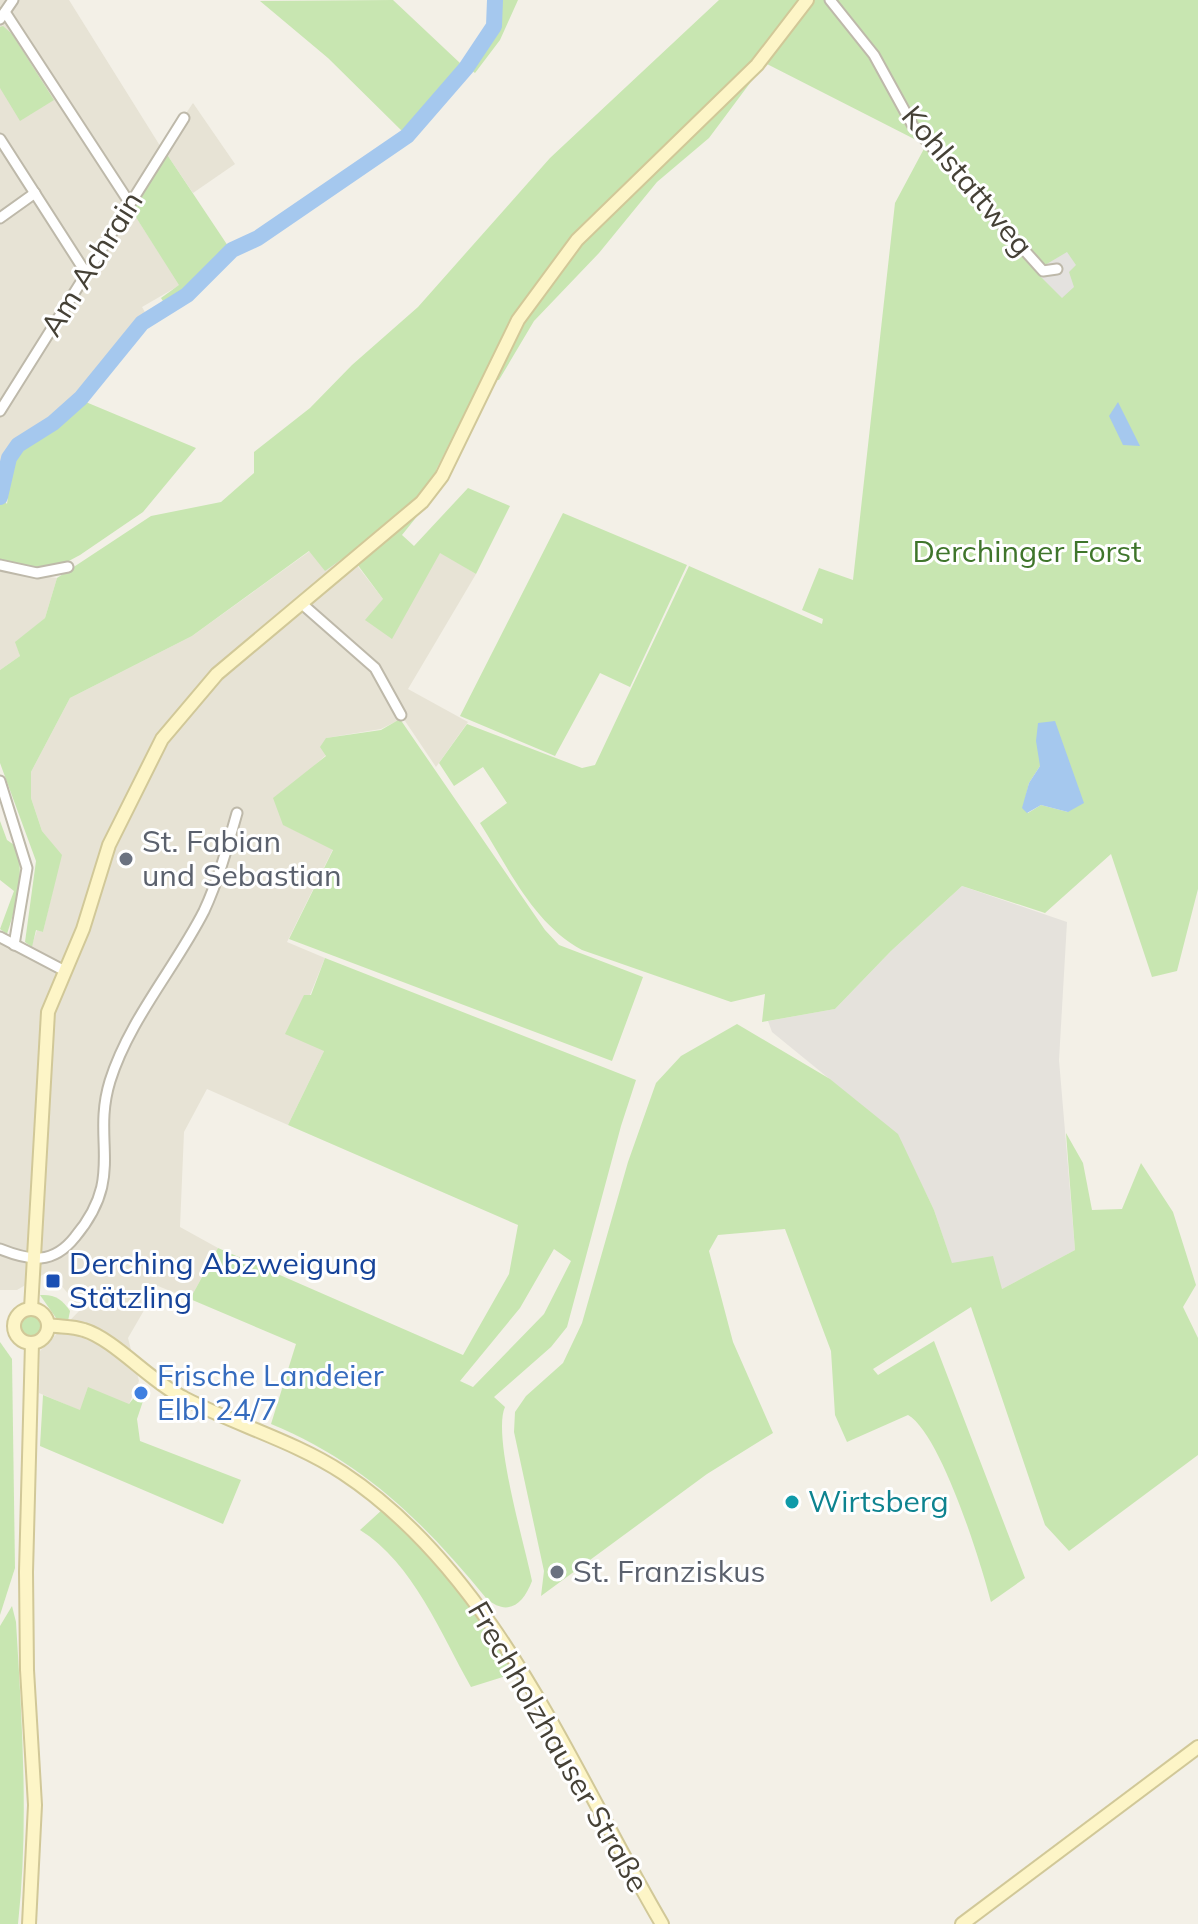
<svg xmlns="http://www.w3.org/2000/svg" width="1198" height="1924" viewBox="0 0 1198 1924" font-family="Mulish,sans-serif">
<style>
.residential{fill:#e7e3d5}
.industrial{fill:#e5e2dc}
.green{fill:#c8e6b1;fill-rule:evenodd}
.parking{fill:#e4e2df}
.water{fill:#a5c8ee}
.lines{fill:none;stroke-linecap:round;stroke-linejoin:round}
.river{stroke:#a5c8ee;stroke-width:16}
.street-casing{stroke:#beb9aa;stroke-width:13}
.secondary-casing{stroke:#d1c898;stroke-width:16}
.street{stroke:#fff;stroke-width:9}
.secondary{stroke:#fdf5c7;stroke-width:12}
.worship-dot{fill:#6b7280;stroke:#fff;stroke-width:3}
.transit-dot{fill:#1a4fb4;stroke:#fff;stroke-width:3}
.shop-dot{fill:#3f7fe0;stroke:#fff;stroke-width:3}
.culture-dot{fill:#0f9aa8;stroke:#fff;stroke-width:3}
.labels{text-anchor:middle;stroke-width:6;stroke-linejoin:round;paint-order:stroke}
.street-label{font-size:30px;fill:#454136;stroke:#fff}
.park-label{font-size:30px;fill:#3f752b;stroke:#fff}
.worship-label{font-size:30px;fill:#5b616d;stroke:#fff;text-anchor:start}
.transit-label{font-size:30px;fill:#164399;stroke:#fff;text-anchor:start}
.shop-label{font-size:30px;fill:#366cbe;stroke:#fff;text-anchor:start}
.culture-label{font-size:30px;fill:#0d838f;stroke:#fff;text-anchor:start}
</style>
<rect width="100%" height="100%" fill="#f3f0e7"/>
<!-- residential -->
<g class="residential">
<polygon points="0,0 69,0 162,149 193,103 235,164 193,193 166,153 128,205 180,285 142,307 146,314 78,393 45,422 14,441 4,457 0,478"/>
<polygon points="310,551 356,564 383,599 440,552 476,574 408,689 468,722 436,767 403,718 381,729 326,738 326,755 315,765 284,825 333,849 287,942 325,958 310,995 324,1051 288,1125 207,1089 184,1132 180,1227 218,1248 190,1299 158,1286 128,1338 139,1381 129,1404 81,1411 39,1393 40,1351 81,1309 49,1271 17,1290 0,1290 0,937 29,953 37,930 43,932 61,855 42,831 31,798 31,772 70,698 192,636"/>
<polygon points="0,570 57,578 45,618 16,642 20,656 0,670"/>
</g>
<!-- industrial -->
<polygon class="industrial" points="962,886 1067,922 1059,1060 1075,1250 1002,1289 952,1264 934,1210 897,1134 772,1032 768,1021 835,1009 891,951"/>
<!-- green -->
<g class="green">
<polygon points="393,0 461,64 404,133 328,58 260,1"/>
<polygon points="499,0 518,0 500,40 475,73 471,70 498,29"/>
<path d="M719,0H800L755,56L765,63L814,0H827L870,55L915,132L950,170L954,165L916,124L835,0H1198V889L1177,971L1152,977L1111,854L1045,913L962,886L891,951L835,1009L762,1022L765,994L731,1002L582,950C533,923 509,869 480,823L507,803L483,767L454,786L439,763L467,724L582,768L595,765L689,566L822,624L823,619L802,610L819,568L853,580L895,203L926,145L765,63L709,138L657,182L599,253L534,321L499,380L482,379L436,470L435,494L402,535L414,546L468,488L510,506L476,574L440,553L392,639L365,620L383,599L357,564L342,559L325,571L309,551L192,636L70,698L31,772V798L42,831L62,855L43,932L36,930L32,947L25,942L36,861L0,763V670L20,656L15,642L45,618L57,578L151,516L221,502L254,473V452L310,408L352,365L418,307L550,158ZM1040,766L1068,812L1041,805L1028,813L1023,808L1029,783Z"/>
<polygon points="3,26 12,34 54,100 20,121 0,88 0,27"/>
<polygon points="166,153 228,246 204,273 165,304 161,298 179,285 132,211"/>
<path d="M81,400L196,448L143,512L80,555L52,570L17,567L0,560V495L7,504C10,490 7,472 12,459C16,449 68,411 81,400Z"/>
<polygon points="563,513 687,565 630,687 600,673 555,756 460,716"/>
<polygon points="400,719 545,930 559,945 643,977 612,1061 289,939 333,850 283,825 273,798 326,756 320,747 326,738 381,730"/>
<path d="M0,821L7,840L17,847C24,879 17,904 7,934L0,929L14,891L0,880Z"/>
<path d="M325,958L636,1080L621,1126L567,1327L551,1347L494,1397L505,1407C492,1435 525,1546 532,1581C523,1605 507,1617 486,1598C424,1522 363,1462 271,1424L296,1344L190,1299L218,1248L463,1355L509,1274L518,1225L288,1125L324,1051L285,1034L304,995H311ZM554,1249L571,1261L544,1314L473,1387L460,1381L520,1308Z"/>
<path d="M737,1024L830,1079L898,1134L934,1210L952,1263L993,1256L1002,1289L1075,1250L1066,1133L1083,1163L1092,1210L1122,1209L1141,1163L1173,1212L1196,1285L1183,1307L1198,1338V1455L1069,1551L1045,1525L971,1307L873,1369L878,1375L934,1341L1025,1578L991,1602C981,1563 941,1434 908,1415L847,1442L835,1415L831,1351L785,1229L718,1235L709,1251L733,1342L773,1433L707,1474L541,1596L544,1571L514,1432L515,1412L526,1396L563,1363L582,1323L628,1162L656,1083L681,1056Z"/>
<path d="M40,1295C55,1294 62,1299 70,1311L68,1321L56,1318Z"/>
<circle cx="31" cy="1326" r="13"/>
<polygon points="0,1342 12,1359 15,1568 0,1615"/>
<polygon points="88,1387 129,1404 136,1395 144,1398 137,1419 140,1441 241,1480 223,1524 40,1446 43,1395 80,1410"/>
<path d="M383,1509L444,1572L516,1673L471,1687C441,1634 413,1563 360,1530Z"/>
<path d="M12,1606L16,1622C22,1723 29,1823 18,1924H0V1626Z"/>
</g>
<!-- parking -->
<polygon class="parking" points="1067,252 1076,265 1069,272 1074,287 1062,298 1035,271"/>
<!-- water -->
<g class="water">
<polygon points="1118,402 1140,446 1123,445 1109,416"/>
<polygon points="1055,721 1084,803 1068,812 1041,805 1027,813 1022,808 1029,783 1040,766 1036,741 1038,723"/>
</g>
<g class="lines">
<!-- river -->
<polyline class="river" points="0,497 9,458 18,445 53,423 81,398 142,323 187,295 232,250 258,238 407,136 466,68 494,26 495,0"/>
<!-- street casing -->
<g class="street-casing">
<g id="street">
<polyline points="830,0 874,55 913,126 1043,271 1057,269"/>
<polyline points="5,12 129,202"/>
<polyline points="0,19 13,0"/>
<polyline points="0,139 86,273"/>
<polyline points="0,218 35,193"/>
<polyline points="0,411 184,118"/>
<polyline points="0,565 37,573 68,567"/>
<polyline points="301,603 375,668 401,715"/>
<polyline points="0,781 27,868 14,945"/>
<polyline points="0,937 63,970"/>
<path d="M0,1249C30,1261 53,1265 75,1237C126,1176 91,1143 110,1081C129,1020 175,968 204,911C218,881 228,845 237,813"/>
</g>
</g>
<!-- secondary casing -->
<g class="secondary-casing">
<g id="secondary">
<polyline points="31,1309 48,1012 83,929 109,845 162,739 217,674 422,502 442,476 518,320 577,240 757,65 807,0"/>
<circle cx="31" cy="1326" r="17"/>
<path d="M48,1325C60,1327 73,1326 84,1330C114,1339 151,1382 184,1398C236,1425 294,1441 343,1473C496,1574 572,1771 662,1924"/>
<polyline points="29,1924 35,1805 27,1670 26,1572 32,1343"/>
<polyline points="962,1924 1198,1747"/>
</g>
</g>
<!-- street -->
<use href="#street" class="street"/>
<!-- secondary -->
<use href="#secondary" class="secondary"/>
</g>
<!-- markers -->
<g class="worship-dot">
<circle cx="126" cy="859" r="8"/>
<circle cx="557" cy="1572" r="8"/>
</g>
<rect class="transit-dot" x="45" y="1273" width="16" height="16" rx="4"/>
<circle class="shop-dot" cx="141" cy="1393" r="8"/>
<circle class="culture-dot" cx="792" cy="1502" r="8"/>
<g class="labels">
<!-- street labels -->
<g class="street-label">
<text transform="translate(967 181) rotate(50)" y="10">Kohlstattweg</text>
<text transform="translate(92 264) rotate(-58)" y="10">Am Achrain</text>
<text transform="translate(558 1747) rotate(60)" y="10">Frechholzhauser Straße</text>
</g>
<!-- park labels -->
<g class="park-label">
<text x="1027" y="562">Derchinger Forst</text>
</g>
<!-- worship labels -->
<g class="worship-label">
<text x="142" y="852">St. Fabian<tspan x="142" dy="34">und Sebastian</tspan></text>
<text x="573" y="1582">St. Franziskus</text>
</g>
<!-- transit labels -->
<g class="transit-label">
<text x="69" y="1274">Derching Abzweigung<tspan x="69" dy="34">Stätzling</tspan></text>
</g>
<!-- shop labels -->
<g class="shop-label">
<text x="157" y="1386">Frische Landeier<tspan x="157" dy="34">Elbl 24/7</tspan></text>
</g>
<!-- culture labels -->
<g class="culture-label">
<text x="808" y="1512">Wirtsberg</text>
</g>
</g>
</svg>
